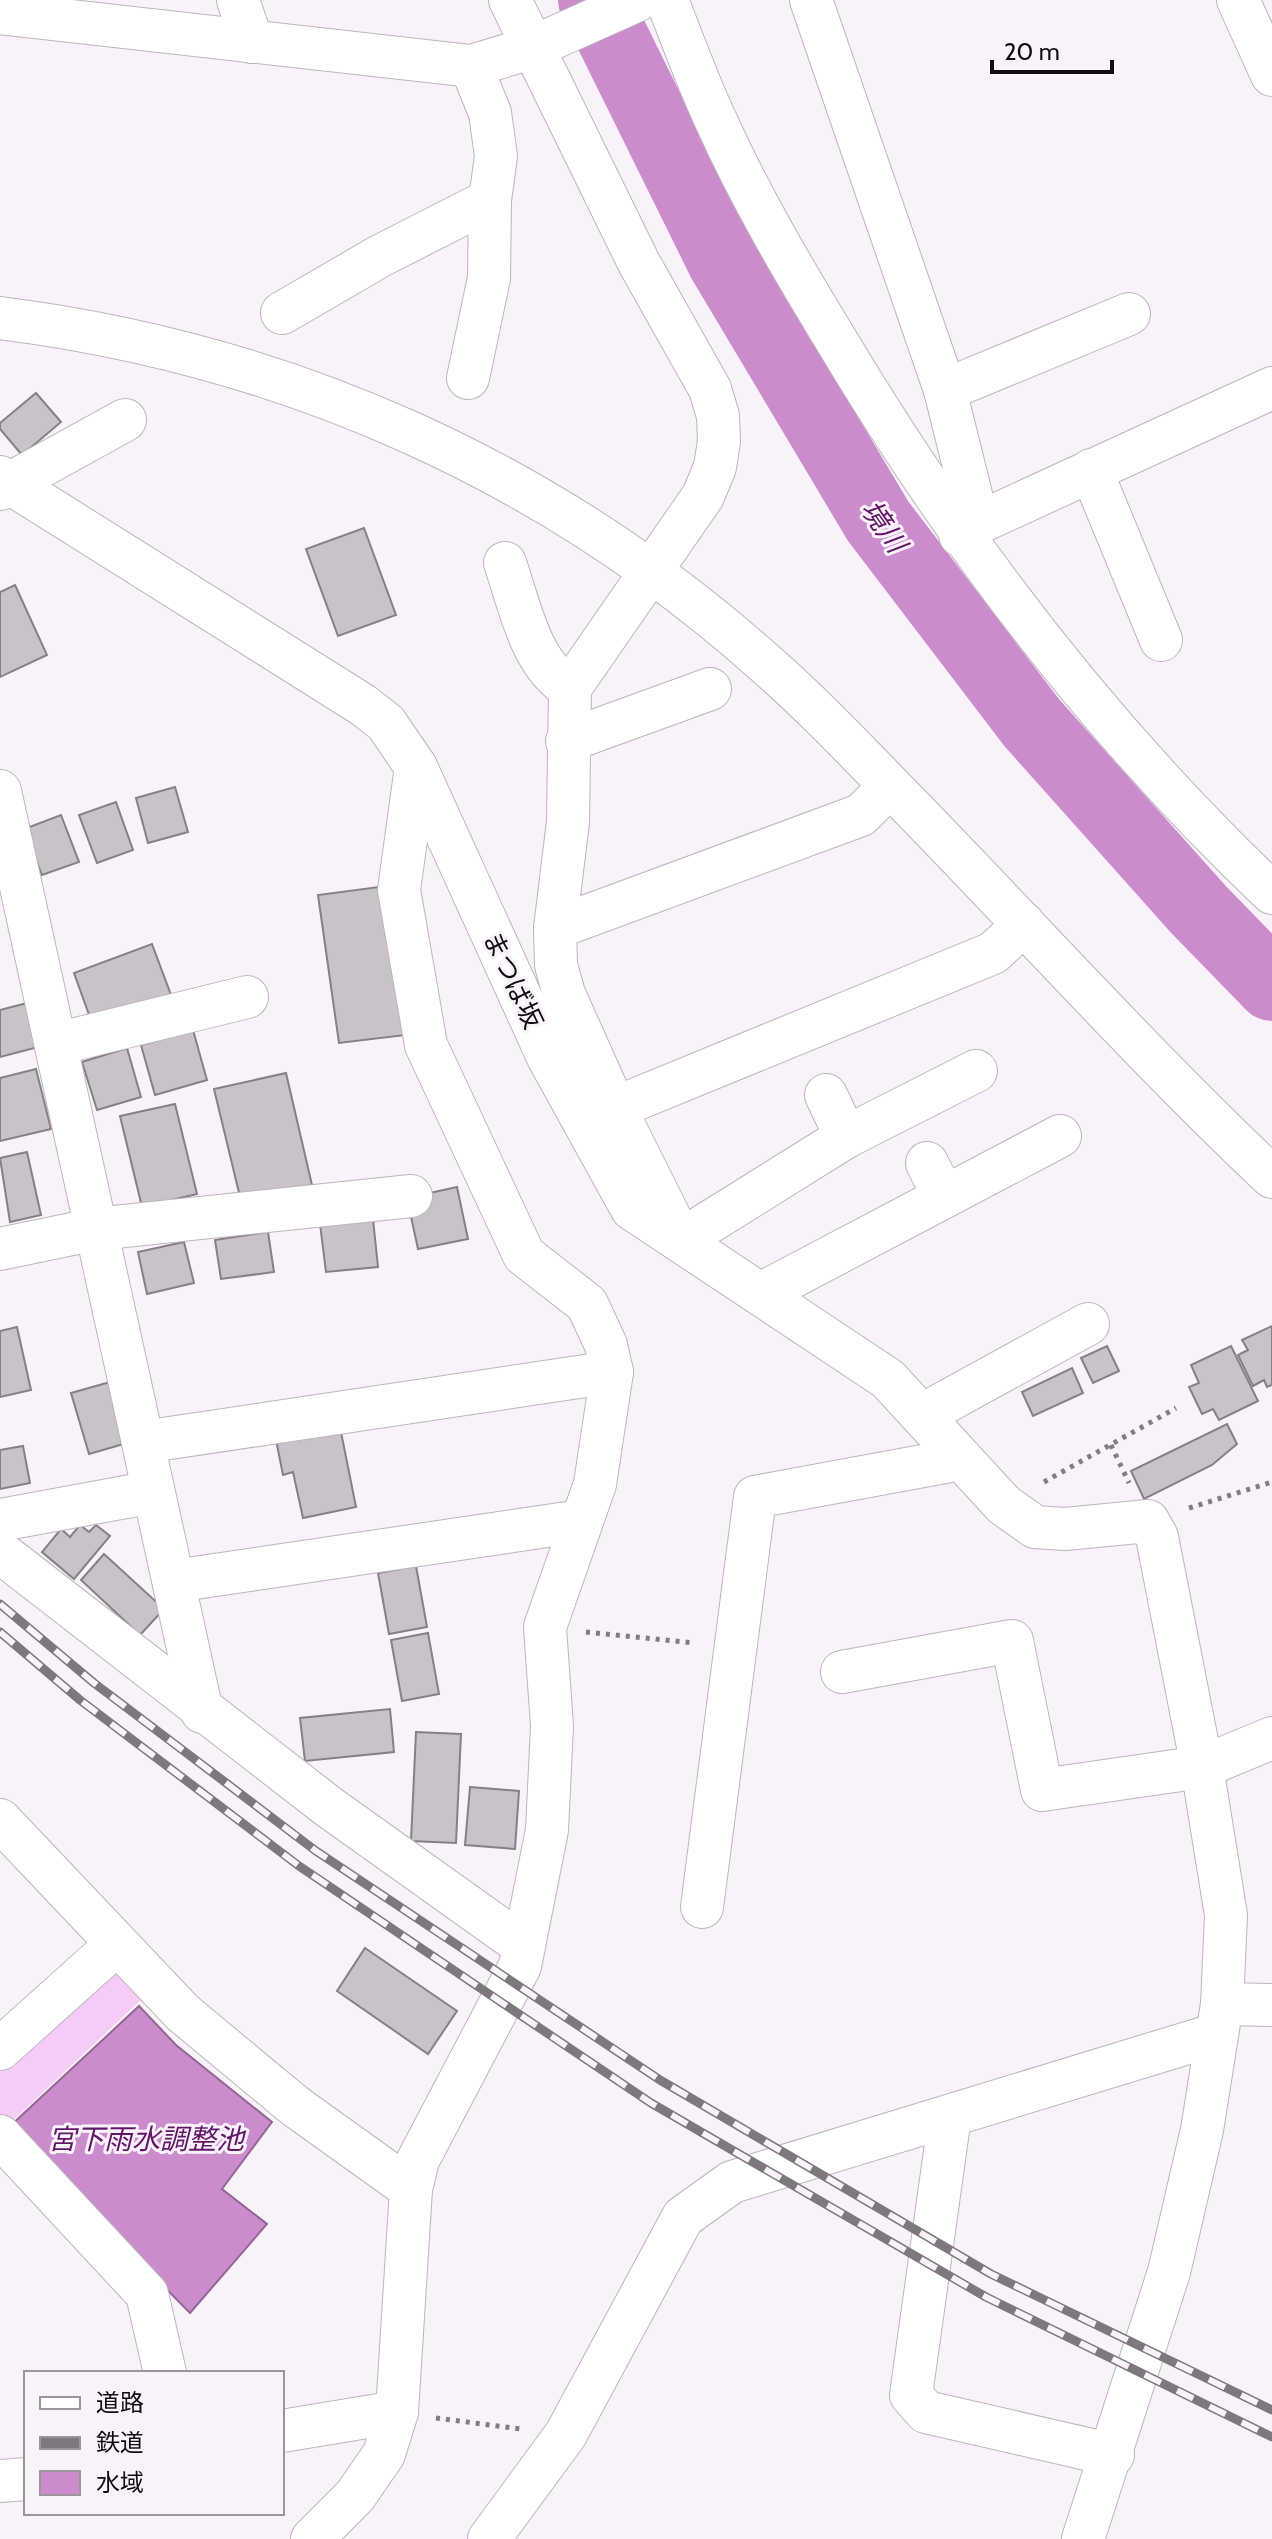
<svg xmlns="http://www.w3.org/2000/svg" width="1272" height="2539" viewBox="0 0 1272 2539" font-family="Cabin,'Noto Sans JP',sans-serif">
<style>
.green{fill:#f7cbf8}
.water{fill:#ca8ccd;stroke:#926694;stroke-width:2}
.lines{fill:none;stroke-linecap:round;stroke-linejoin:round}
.river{stroke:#ca8ccd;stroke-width:72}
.building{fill:#c9c2c9;stroke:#867f86;stroke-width:2}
.minor-casing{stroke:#bcb5bd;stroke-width:44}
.path{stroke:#817c81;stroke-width:5;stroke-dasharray:4 6;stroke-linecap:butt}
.minor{stroke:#fff;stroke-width:42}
.rail-casing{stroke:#7e787e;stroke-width:9}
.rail{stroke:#faf2fa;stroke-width:6;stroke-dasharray:18;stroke-linecap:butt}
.labels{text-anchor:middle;stroke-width:6;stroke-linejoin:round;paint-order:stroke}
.street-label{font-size:26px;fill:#100d10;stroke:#faf2fa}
.water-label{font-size:28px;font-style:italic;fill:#611667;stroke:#faf2fa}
</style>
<rect width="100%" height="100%" fill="#faf2fa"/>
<!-- green -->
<polygon class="green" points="117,1967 145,1996 4,2129 0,2125 0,2067"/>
<!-- water -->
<polygon class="water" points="139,2006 176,2045 272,2122 222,2189 267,2224 190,2313 8,2128"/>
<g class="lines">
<!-- river -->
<polyline class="river" points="594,0 723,261 878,521 1032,723 1199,910 1272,985"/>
</g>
<!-- building -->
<g class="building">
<polygon points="36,393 61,422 22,455 0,429 0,423"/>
<polygon points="364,528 396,615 338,636 306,549"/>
<polygon points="15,585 47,655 0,677 0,592"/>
<polygon points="175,787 188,832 148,843 136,798"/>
<polygon points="116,802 133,850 97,863 79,815"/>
<polygon points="61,815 79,862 42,875 24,829"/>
<polygon points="386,886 406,1035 339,1043 318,895"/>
<polygon points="152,944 171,995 92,1023 74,973"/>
<polygon points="27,1003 38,1047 0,1057 0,1010"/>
<polygon points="193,1030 207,1080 155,1095 141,1045"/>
<polygon points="127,1048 141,1097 97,1110 82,1062"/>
<polygon points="36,1069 51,1129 0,1141 0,1078"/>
<polygon points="286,1073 312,1185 241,1201 214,1089"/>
<polygon points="175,1104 197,1194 142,1207 120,1116"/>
<polygon points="27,1152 41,1215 10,1222 0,1158"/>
<polygon points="457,1187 468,1239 418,1249 407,1198"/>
<polygon points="373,1219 378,1267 326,1272 320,1224"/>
<polygon points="268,1232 274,1272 221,1279 215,1240"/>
<polygon points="184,1242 194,1283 147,1294 138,1252"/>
<polygon points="1272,1326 1272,1385 1267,1387 1264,1380 1253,1386 1238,1355 1248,1350 1242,1340"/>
<polygon points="17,1327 31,1390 0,1397 0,1331"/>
<polygon points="1107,1346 1119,1371 1093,1383 1081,1358"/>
<polygon points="1231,1346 1258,1401 1219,1420 1213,1409 1202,1414 1189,1387 1199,1383 1191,1365"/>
<polygon points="1072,1368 1083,1393 1033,1416 1022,1392"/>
<polygon points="110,1382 127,1443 89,1454 71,1393"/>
<polygon points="338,1417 356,1507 303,1518 293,1472 283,1475 274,1430"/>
<polygon points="1227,1424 1237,1444 1212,1465 1144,1499 1131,1471"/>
<polygon points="23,1446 30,1483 0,1489 0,1450"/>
<polygon points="80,1525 89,1532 96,1525 110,1536 74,1579 42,1552 61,1529 70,1537"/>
<polygon points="104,1554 164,1609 140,1635 81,1580"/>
<polygon points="416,1566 427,1627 389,1634 378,1573"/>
<polygon points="428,1633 439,1694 402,1701 391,1640"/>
<polygon points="390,1709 394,1752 305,1761 300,1718"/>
<polygon points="416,1732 461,1734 456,1843 411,1841"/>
<polygon points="470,1787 519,1791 515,1849 465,1845"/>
<polygon points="365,1948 457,2011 428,2054 337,1991"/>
</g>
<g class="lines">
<!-- minor casing -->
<g class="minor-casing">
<g id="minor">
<polyline points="238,0 252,42"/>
<polyline points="510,0 639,263 710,389 718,416 719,441 715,467 703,496 570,688 568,822 555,928 556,965 564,994 615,1108 681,1240"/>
<path d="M667,0C683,41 698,83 717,123C750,196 791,266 833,335C955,540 1099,729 1272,893"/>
<polyline points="811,0 945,390 978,523"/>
<polyline points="1238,0 1272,75"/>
<polyline points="0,13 471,66 531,48 638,0"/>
<polyline points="282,313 380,256 490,200"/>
<path d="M0,318C287,354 550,471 766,664C816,708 861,756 907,803C1028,927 1145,1057 1272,1177"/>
<polyline points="468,378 489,278 490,200 496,156 490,113 471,66"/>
<polyline points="945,390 1129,314"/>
<polyline points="1091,470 1161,640"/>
<polyline points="0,477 363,705 386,723 416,767 548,1057 632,1209 888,1379 1004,1505 1035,1527 1065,1529 1148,1521 1157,1537 1202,1767 1226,1915 1222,2004 1202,2130 1169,2272 1083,2539"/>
<polyline points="0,489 125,420"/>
<polyline points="960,535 978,523 1272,388"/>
<path d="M505,563C520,606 530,664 570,688"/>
<polyline points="567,741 710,689"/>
<polyline points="0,791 202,1712"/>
<polyline points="555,928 861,815 890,786"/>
<polyline points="56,1044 247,997"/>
<polyline points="826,1095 846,1137"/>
<polyline points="615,1108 993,953 1024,924"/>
<polyline points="927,1163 944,1197"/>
<polyline points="681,1240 846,1137 976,1071"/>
<polyline points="0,1249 96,1229 411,1196"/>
<polyline points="762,1293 1060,1136"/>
<polyline points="924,1414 1088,1324"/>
<polyline points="143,1442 612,1372"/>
<polyline points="0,1520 153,1492"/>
<polyline points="0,1552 329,1807 524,1946"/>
<polyline points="174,1581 581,1521"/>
<polyline points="842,1672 1012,1641 1042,1790 1202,1767 1272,1738"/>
<polyline points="0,1820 183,2013 295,2106 411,2189"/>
<polyline points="702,1907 755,1497 961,1459"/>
<polyline points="1222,2004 1272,2005"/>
<polyline points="0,2049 117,1944"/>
<polyline points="950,2116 911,2395 926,2412 1113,2455"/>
<polyline points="0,2136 147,2294 165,2373"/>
<polyline points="282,2431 397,2412"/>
<polyline points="0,2481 26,2479"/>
<polyline points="312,2539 355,2496 384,2454 397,2412 411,2189 418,2160 520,1966 547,1830 552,1726 545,1627 595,1484 612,1372 606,1345 587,1304 524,1255 426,1045 399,890 416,767"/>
<polyline points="489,2539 566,2434 683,2217 732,2182 1217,2034"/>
</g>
</g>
<!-- path -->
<g class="path">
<polyline points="1111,1445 1129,1483"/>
<polyline points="1044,1482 1176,1408"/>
<polyline points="1189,1508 1272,1482"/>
<polyline points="586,1632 695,1643"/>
<polyline points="436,2418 521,2429"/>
</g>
<!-- minor -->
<use href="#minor" class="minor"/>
<!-- rail casing -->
<g class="rail-casing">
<g id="rail">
<polyline points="0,1604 94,1683 316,1851 660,2080 991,2274 1272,2410"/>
<polyline points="0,1632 80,1700 299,1866 651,2103 986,2297 1272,2437"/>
</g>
</g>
<!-- rail -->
<use href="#rail" class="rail"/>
</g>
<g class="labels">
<!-- street labels -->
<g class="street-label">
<text transform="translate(513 980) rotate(65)" y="9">まつば坂</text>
</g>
<!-- water labels -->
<g class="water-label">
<text transform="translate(884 526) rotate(55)" y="10">境川</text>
<text x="146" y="2149">宮下雨水調整池</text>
</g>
</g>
<!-- legend -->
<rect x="24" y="2371" width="260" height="144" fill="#faf2fa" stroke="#9c969c" stroke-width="2"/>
<rect x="40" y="2397" width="40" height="12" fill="#ffffff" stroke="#9c969c" stroke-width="2"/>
<text x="96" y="2411" font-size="24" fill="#100d10">道路</text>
<rect x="40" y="2437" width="40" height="12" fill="#7e787e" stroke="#9c969c" stroke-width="2"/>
<text x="96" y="2451" font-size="24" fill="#100d10">鉄道</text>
<rect x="40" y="2471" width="40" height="24" fill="#ca8ccd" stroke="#9c969c" stroke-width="2"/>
<text x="96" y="2491" font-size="24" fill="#100d10">水域</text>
<!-- scale -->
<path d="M992 60v12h120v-12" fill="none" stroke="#100d10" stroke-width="4"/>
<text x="1004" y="60" font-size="24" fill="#100d10" stroke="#faf2fa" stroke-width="6" paint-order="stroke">20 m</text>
</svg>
